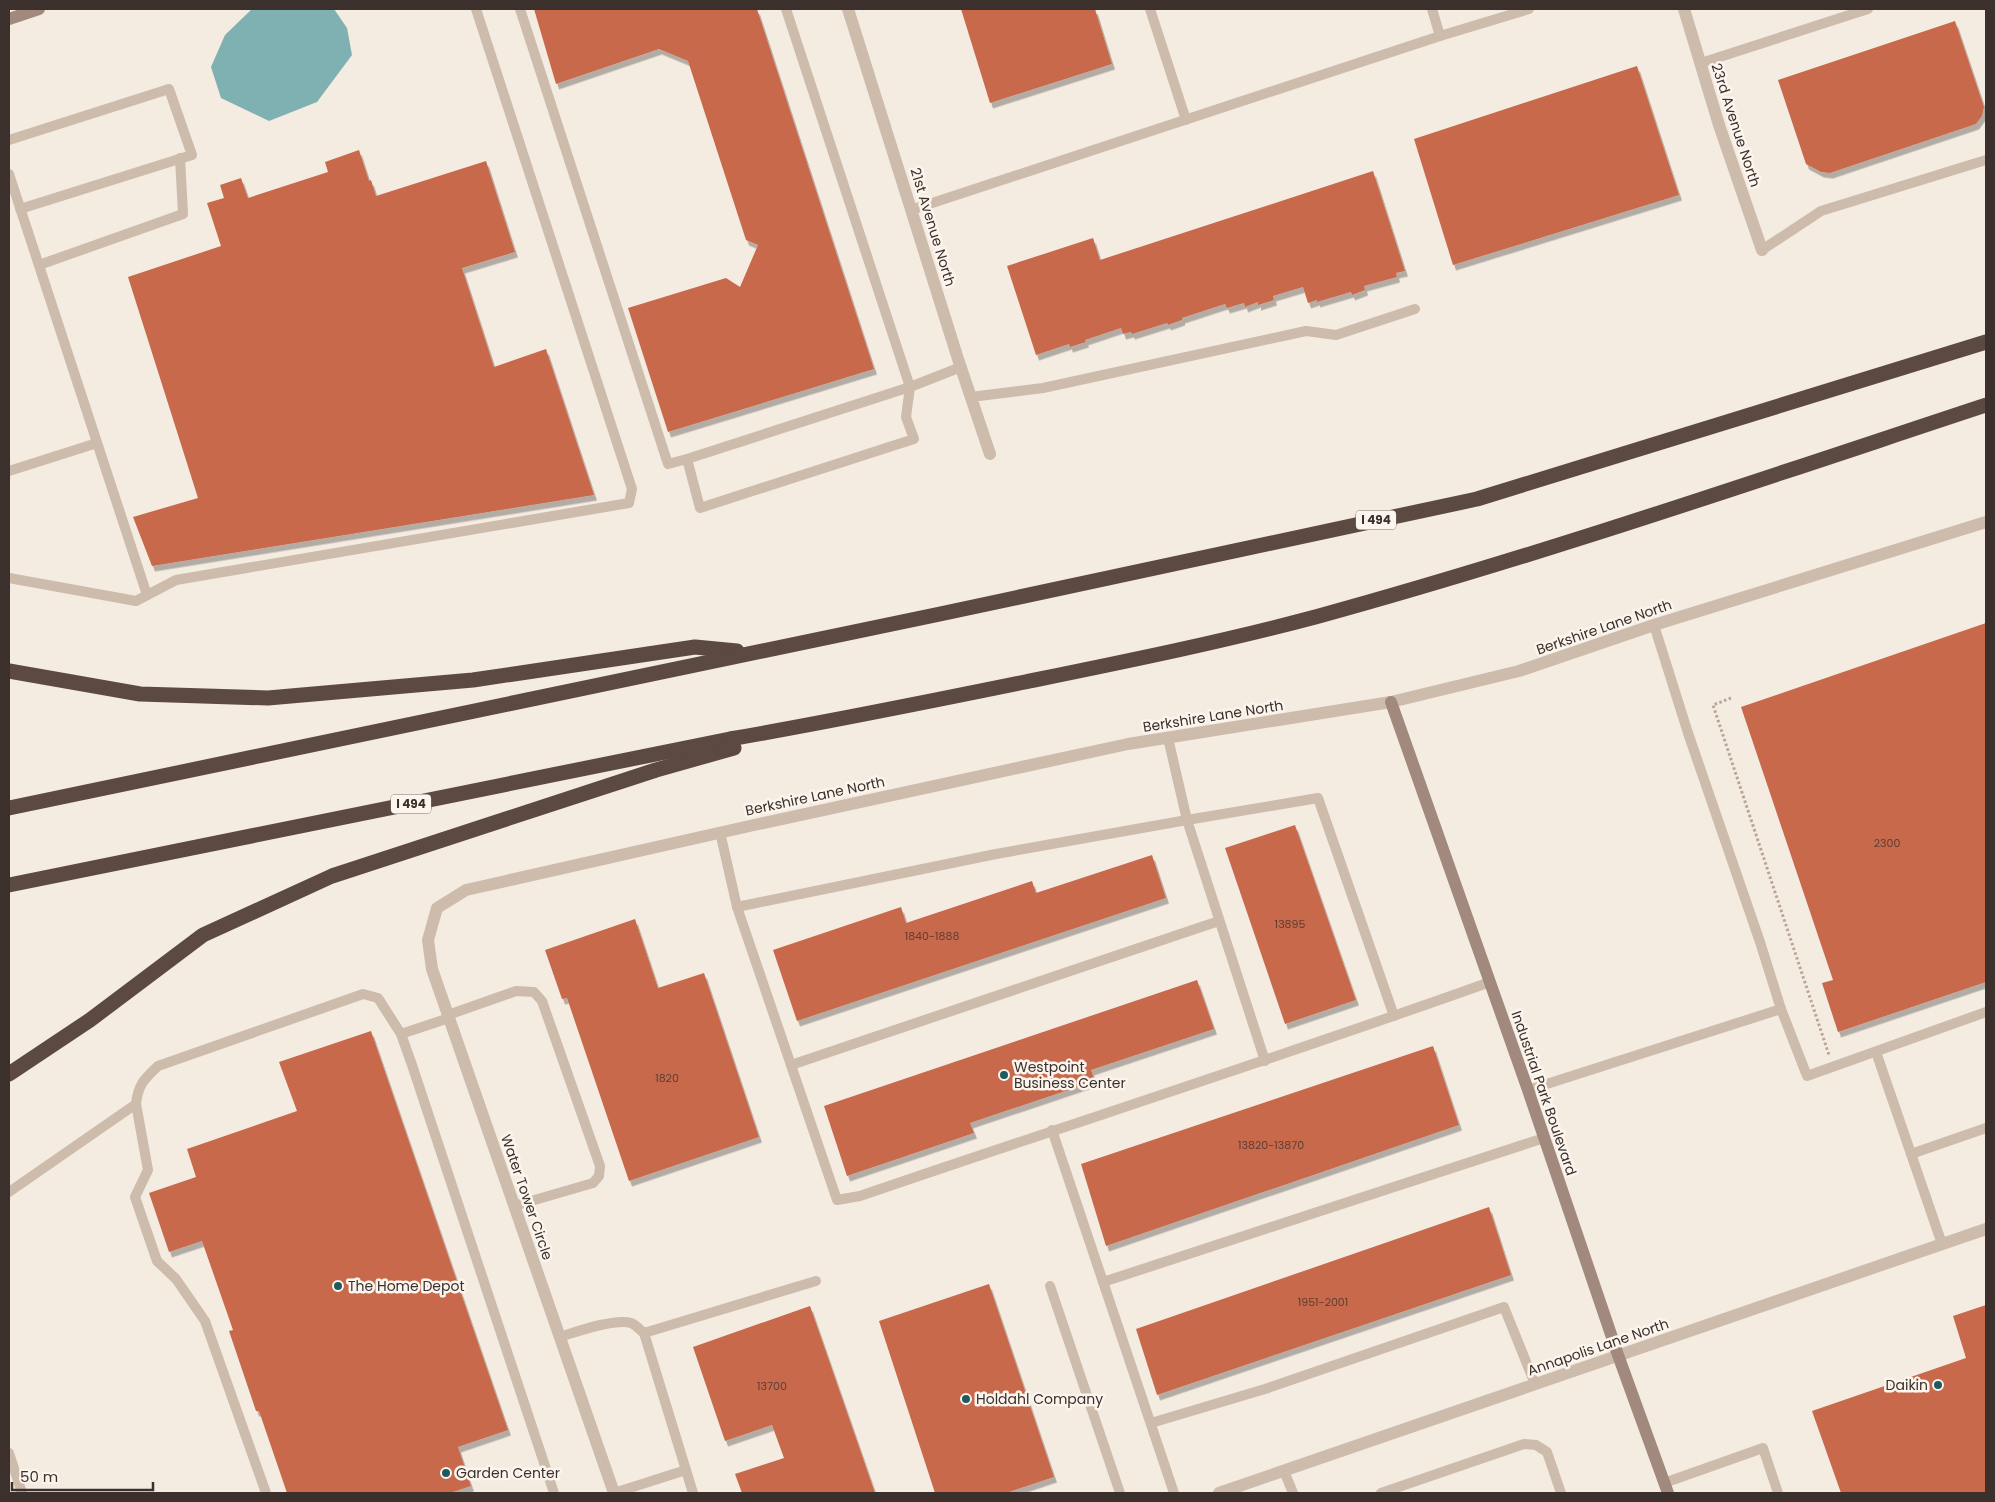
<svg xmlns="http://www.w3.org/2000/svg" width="1995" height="1502" viewBox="0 0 1995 1502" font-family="Poppins,sans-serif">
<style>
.water{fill:#7fb0b2}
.building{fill:#c8694b;filter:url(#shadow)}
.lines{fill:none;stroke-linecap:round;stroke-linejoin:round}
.path{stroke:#b9a596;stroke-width:3;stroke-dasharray:2.5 2.5;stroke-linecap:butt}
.lane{stroke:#cdbbac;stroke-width:10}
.street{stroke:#cdbbac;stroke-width:12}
.secondary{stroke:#a18a7d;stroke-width:12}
.highway{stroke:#5c4a42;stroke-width:15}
.poi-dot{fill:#1f5a5e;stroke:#fbf5ee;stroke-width:2}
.labels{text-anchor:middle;stroke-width:5;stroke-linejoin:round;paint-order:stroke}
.number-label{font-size:11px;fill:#5e3e33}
.shield{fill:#fbf5ee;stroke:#756b66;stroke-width:1}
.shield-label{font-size:12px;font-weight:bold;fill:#3b302b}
.street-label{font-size:14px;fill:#3b302b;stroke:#fbf5ee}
.poi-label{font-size:14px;fill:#3b302b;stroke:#fbf5ee;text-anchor:start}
</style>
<defs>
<filter id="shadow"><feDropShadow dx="3" dy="5.5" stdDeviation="0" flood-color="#0004"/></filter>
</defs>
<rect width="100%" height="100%" fill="#f4ebe1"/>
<!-- water -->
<polygon class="water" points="252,9 334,9 347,28 352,55 317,102 269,121 221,98 211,67 225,35"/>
<!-- building -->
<g class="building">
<polygon points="534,9 757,9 874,369 668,432 628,308 726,278 740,287 758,245 746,240 688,61 659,49 556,84"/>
<polygon points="961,9 1095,9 1112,64 990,103"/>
<polygon points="1955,21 1984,107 1982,116 1976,124 1830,173 1821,172 1806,164 1778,80"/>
<polygon points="1637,66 1679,195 1453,265 1414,139"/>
<polygon points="359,150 369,181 371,180 376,196 486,161 515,252 462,268 494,367 546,349 594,495 152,566 133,517 198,498 128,277 221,246 207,203 224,198 220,185 241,178 248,198 328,172 325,162"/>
<polygon points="1373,171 1405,271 1396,273 1397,277 1364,286 1365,290 1352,295 1351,292 1317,302 1317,300 1308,303 1303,287 1273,296 1274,300 1258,305 1258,302 1245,307 1244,303 1227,308 1225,304 1182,318 1182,320 1168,325 1167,323 1132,334 1131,332 1123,334 1121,328 1085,340 1086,342 1070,347 1069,344 1036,355 1007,266 1093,238 1100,260"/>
<polygon points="1986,623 1986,982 1838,1032 1822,983 1833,980 1741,707"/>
<polygon points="1295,825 1356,1000 1285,1024 1225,848"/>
<polygon points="1152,855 1166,898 797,1021 773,950 901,907 906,923 1032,881 1036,893"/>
<polygon points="635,919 658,988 704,973 759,1137 629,1181 567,998 562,999 545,950"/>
<polygon points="1197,980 1214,1029 1091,1070 1095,1081 970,1123 974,1133 847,1176 824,1106"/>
<polygon points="371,1031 508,1430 458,1447 471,1486 450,1493 287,1493 259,1411 256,1411 229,1331 233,1330 202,1241 169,1252 149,1193 196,1177 187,1149 297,1111 279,1062"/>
<polygon points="1433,1046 1459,1125 1106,1246 1081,1164"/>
<polygon points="1489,1207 1511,1275 1157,1395 1136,1329"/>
<polygon points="989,1284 1054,1477 1006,1493 935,1493 879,1321"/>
<polygon points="1986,1305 1986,1493 1841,1493 1812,1411 1966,1358 1953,1316"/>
<polygon points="810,1306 875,1493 742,1493 735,1474 784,1458 772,1425 725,1441 693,1347"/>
</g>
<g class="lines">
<!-- path -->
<polyline class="path" points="1731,698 1713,705 1829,1055"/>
<!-- lane -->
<g class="lane">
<polyline points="520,9 668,464 687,459 700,508 914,439 906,417 910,387 786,9"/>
<polyline points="1150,9 1186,120"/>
<polyline points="1440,36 1529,9"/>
<polyline points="1701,63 1868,9"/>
<polyline points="9,140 169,89 192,155 20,209"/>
<polyline points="9,174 147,595"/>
<polyline points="911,210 1440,36 1432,9"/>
<polyline points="1762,250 1821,211 1986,160"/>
<polyline points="39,265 183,214 180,158"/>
<polyline points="971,397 1043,388 1306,331 1336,335 1415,309"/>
<polyline points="687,459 910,387 961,367"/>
<polyline points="9,471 97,443"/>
<polyline points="9,578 136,601 176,580 629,503 632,489 476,9"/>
<polyline points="1654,625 1688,733 1760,942 1781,1009 1807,1076 1986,1012"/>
<polyline points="720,832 737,907 996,854 1187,820 1168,738"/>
<path d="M737,907L837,1200L860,1196C1070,1124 1281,1057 1490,982"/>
<polyline points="448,1015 516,991 534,992 542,1001 600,1166 599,1176 593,1183 514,1206"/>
<polyline points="401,1034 449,1018"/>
<polyline points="1876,1052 1942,1244"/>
<polyline points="1265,1061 1187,820 1318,798 1394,1016"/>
<polyline points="791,1065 1219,921"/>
<polyline points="1528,1090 1781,1009"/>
<polyline points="136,1104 148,1170 135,1197 157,1261 176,1279 205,1321 266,1493"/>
<polyline points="1052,1130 1174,1493"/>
<polyline points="1911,1154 1986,1128"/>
<path d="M9,1192L136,1104C138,1085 144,1079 158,1066L363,994L378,998L401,1034L412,1065L554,1493"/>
<polyline points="1103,1282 1544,1138"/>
<polyline points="1050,1286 1120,1493"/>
<polyline points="644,1333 816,1281"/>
<path d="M559,1337C576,1332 615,1318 631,1323C636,1325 640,1330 644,1333L693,1493"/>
<polyline points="1151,1423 1265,1389 1504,1307 1535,1384"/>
<polyline points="9,1453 22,1493"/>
<polyline points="1284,1471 1293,1493"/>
<polyline points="1664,1483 1763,1448 1778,1493"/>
<polyline points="614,1493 686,1470"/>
<polyline points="1381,1493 1524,1444 1536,1445 1547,1452 1561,1493"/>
</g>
<!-- street -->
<g class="street">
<polyline points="848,9 958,359 990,454"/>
<polyline points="1684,9 1719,125 1762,250"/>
<polyline points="614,1493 432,969 428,940 437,908 466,890 754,825 1128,744 1391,702 1519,671 1654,625 1986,522"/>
<polyline points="1219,1493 1986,1229"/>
</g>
<!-- secondary -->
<g class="secondary">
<polyline points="9,19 39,9"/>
<polyline points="1391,702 1528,1090 1618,1355 1668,1493"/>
</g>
<!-- highway -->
<g class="highway">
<polyline points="9,671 140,694 268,698 473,680 695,647 737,651"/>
<polyline points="9,808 940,614 1477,499 1986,342"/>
<path d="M9,885L730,739C829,722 927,702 1025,682C1123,662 1222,642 1319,616C1544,554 1765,478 1986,405"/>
<polyline points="9,1074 90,1020 203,935 332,876 656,770 734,748"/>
</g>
</g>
<!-- markers -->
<g class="poi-dot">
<circle cx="1004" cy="1075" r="5"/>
<circle cx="338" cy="1286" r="5"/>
<circle cx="1938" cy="1385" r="5"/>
<circle cx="966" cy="1399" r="5"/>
<circle cx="446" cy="1473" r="5"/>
</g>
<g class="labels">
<!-- number labels -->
<g class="number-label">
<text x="1887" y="847">2300</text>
<text x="1290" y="928">13895</text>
<text x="932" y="940">1840-1888</text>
<text x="667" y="1082">1820</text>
<text x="1271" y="1149">13820-13870</text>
<text x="1323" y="1306">1951-2001</text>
<text x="772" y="1390">13700</text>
</g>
<!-- shield labels -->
<g class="shield">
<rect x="1356" y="510.5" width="40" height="19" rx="4"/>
<rect x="391" y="794.5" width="40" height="19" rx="4"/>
</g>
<g class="shield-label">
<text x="1376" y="524">I 494</text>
<text x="411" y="808">I 494</text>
</g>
<!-- street labels -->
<g class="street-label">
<text transform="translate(1736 125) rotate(72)" y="5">23rd Avenue North</text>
<text transform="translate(933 227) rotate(73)" y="5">21st Avenue North</text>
<text transform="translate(1604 627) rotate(-19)" y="5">Berkshire Lane North</text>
<text transform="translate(1213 716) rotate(-9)" y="5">Berkshire Lane North</text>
<text transform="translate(815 796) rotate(-12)" y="5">Berkshire Lane North</text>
<text transform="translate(1544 1093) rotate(71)" y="5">Industrial Park Boulevard</text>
<text transform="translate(527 1197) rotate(71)" y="5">Water Tower Circle</text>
<text transform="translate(1598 1347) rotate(-19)" y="5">Annapolis Lane North</text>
</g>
<!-- poi labels -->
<g class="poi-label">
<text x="1014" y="1072">Westpoint<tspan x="1014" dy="16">Business Center</tspan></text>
<text x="348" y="1291">The Home Depot</text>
<text x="1928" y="1390" text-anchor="end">Daikin</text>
<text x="976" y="1404">Holdahl Company</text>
<text x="456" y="1478">Garden Center</text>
</g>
</g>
<!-- border -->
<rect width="1995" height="1502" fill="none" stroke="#3b302b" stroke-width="20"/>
<!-- scale -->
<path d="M12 1482v8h141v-8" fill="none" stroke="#3b302b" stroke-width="2.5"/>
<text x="20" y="1482" font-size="15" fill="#3b302b" stroke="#fbf5ee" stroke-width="4" paint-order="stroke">50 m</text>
</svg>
